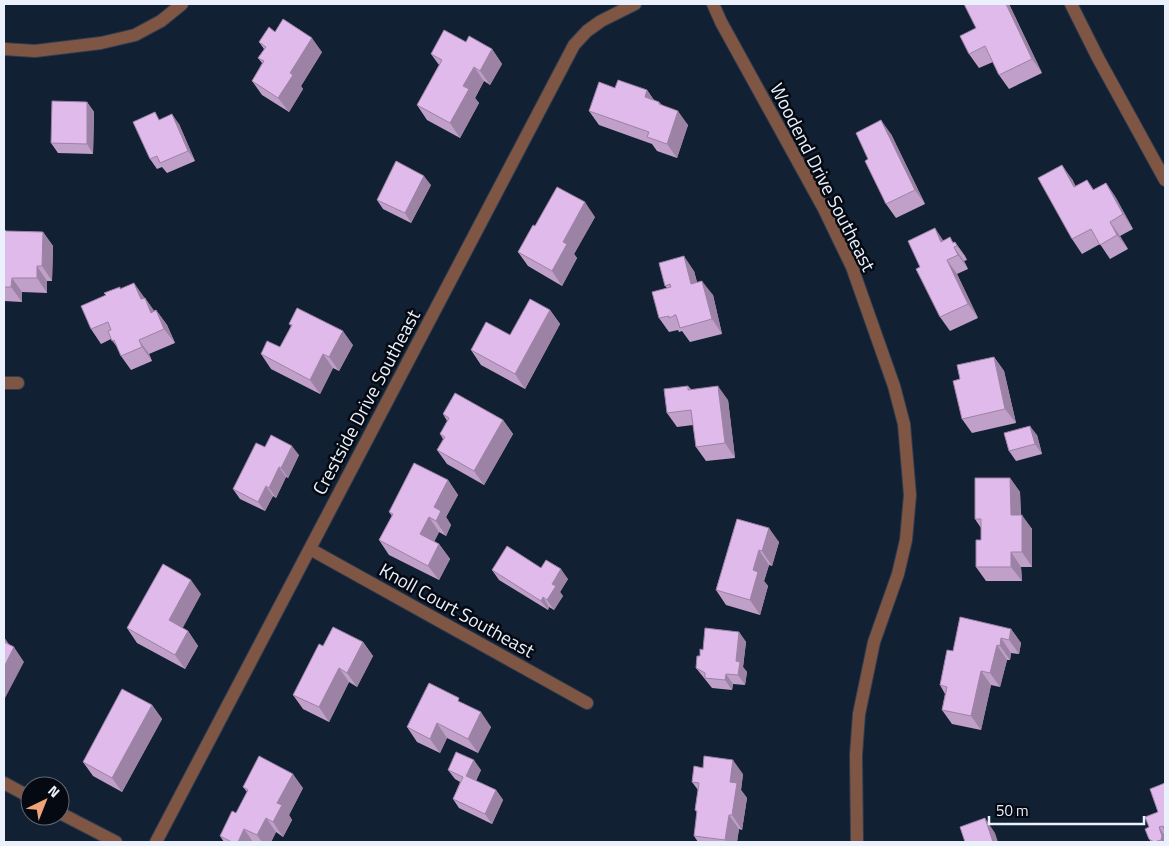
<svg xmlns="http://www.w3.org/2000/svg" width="1169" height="846" viewBox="0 0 1169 846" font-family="'Titillium Web',sans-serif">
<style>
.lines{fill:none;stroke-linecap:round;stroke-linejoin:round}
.minor-casing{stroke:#303d4f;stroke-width:14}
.minor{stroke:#7f5644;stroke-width:12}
.wall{fill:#c0a0c9}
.shaded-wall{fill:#9c82a4}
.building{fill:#dfbaea;stroke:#9c82a4}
.labels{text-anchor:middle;stroke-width:5;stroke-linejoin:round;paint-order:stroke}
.street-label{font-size:19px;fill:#eaf1fc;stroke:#050a12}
</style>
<rect width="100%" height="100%" fill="#122033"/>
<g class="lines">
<!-- minor casing -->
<g class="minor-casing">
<g id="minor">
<polyline points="713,4 721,22 823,207 852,267 894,386 904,424 910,495 906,540 898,574 874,642 859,714 856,755 857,842"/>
<polyline points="1071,4 1098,58 1165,180"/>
<polyline points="4,49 35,51 101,43 135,35 161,21 182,4"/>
<polyline points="4,383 18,383"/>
<polyline points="310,549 587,703"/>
<polyline points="4,783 30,797"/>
<polyline points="60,813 116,842"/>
<polyline points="156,842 574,45 587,31 601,21 635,4"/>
</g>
</g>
<!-- minor -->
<use href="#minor" class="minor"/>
</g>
<!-- wall -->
<g class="wall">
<polygon points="1009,4 1042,73 1009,89 999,75 993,62 979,68 969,54 976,28"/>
<polygon points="259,42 322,52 301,86 303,89 289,112 262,95 252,81 262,63 258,58 264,49"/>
<polygon points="466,42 492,49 502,64 490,85 484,81 475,98 479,103 460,138 427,120 417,105 439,65 431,54"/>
<polygon points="615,88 647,90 654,100 659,102 661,104 688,125 677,158 657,151 652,144 599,125 589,111"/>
<polygon points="87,102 94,112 93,154 58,153 51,143"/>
<polygon points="160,119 179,124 195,161 167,173 162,167 157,169 150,159"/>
<polygon points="891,134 925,204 896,218 886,204 868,159"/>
<polygon points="1072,179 1076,187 1087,180 1094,190 1106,183 1116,198 1133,229 1120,236 1128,249 1110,259 1100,244 1082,254 1072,239"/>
<polygon points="431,185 411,223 383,209 377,200"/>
<polygon points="595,217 574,254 577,258 562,286 528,266 518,252 535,226"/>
<polygon points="4,229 6,231 43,232 53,246 52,281 47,281 47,293 22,292 22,302 4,301"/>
<polygon points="943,240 954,242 955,242 965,256 967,260 964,261 968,269 957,274 978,318 950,331 940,317 920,267"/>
<polygon points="694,271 697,282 713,295 722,334 690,342 682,331 679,332 678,330 669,332 659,318 667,288 665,286"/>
<polygon points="121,289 145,298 154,311 156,310 167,325 175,343 149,354 152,361 131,370 121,356 117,347 111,339 101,344 91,329"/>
<polygon points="550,310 560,324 525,389 481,365 471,350 510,335"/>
<polygon points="289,324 353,345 339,371 333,368 320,394 271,369 261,354 280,347 291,326"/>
<polygon points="994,357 1004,371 1016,423 972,433 962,419 960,379"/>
<polygon points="688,386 691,389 728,400 735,458 706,461 696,447 693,425 677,427 667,413"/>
<polygon points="443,414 503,420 513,434 484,485 447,464 437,450 443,439 440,434 447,421"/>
<polygon points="1037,435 1042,454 1016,461 1009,451"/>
<polygon points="265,447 299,455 288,478 286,477 276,498 273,496 265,511 240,499 233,489"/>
<polygon points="1010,478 1020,492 1021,515 1032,529 1032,567 1021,567 1022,581 986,581 976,567 981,540 981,528 975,519"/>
<polygon points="448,480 458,495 446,517 451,525 446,536 439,532 434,542 439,544 450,559 439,580 389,555 379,540 392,516 389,512"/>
<polygon points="737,519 779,542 772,566 769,565 764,581 768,586 760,615 726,605 716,590"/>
<polygon points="541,568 568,579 560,592 563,596 554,610 549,607 548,610 499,580 492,570"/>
<polygon points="201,594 182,628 188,631 198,646 185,669 137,643 127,628"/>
<polygon points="1011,629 1021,643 1019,654 1011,653 1010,660 1007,660 1000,687 991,685 981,730 952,724 942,710 945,694 940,685 953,651"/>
<polygon points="739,632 746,642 743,667 747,672 745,685 733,684 732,690 712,688 696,668 700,656 703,650"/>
<polygon points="363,642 373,656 357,687 349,682 329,722 303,709 293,695"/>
<polygon points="463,703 491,727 478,753 447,738 440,753 417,742 407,727"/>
<polygon points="152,705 162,719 122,792 93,776 83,762"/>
<polygon points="448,770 481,770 476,781 496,790 503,800 492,824 459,808 453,799 460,782 455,779"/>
<polygon points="743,774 741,790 747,798 742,830 739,829 737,842 698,842 694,836 697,813 695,810 698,790 692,782"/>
<polygon points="1165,783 1165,842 1151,842 1149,839 1149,827 1158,812"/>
<polygon points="243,787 303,788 289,815 292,820 283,837 276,832 271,842 224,842 220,836 236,813 247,792"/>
</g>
<!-- shaded-wall -->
<g class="shaded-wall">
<polygon points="1006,4 1009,4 1042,73 1032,59"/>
<polygon points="312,38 322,52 301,86 303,89 289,112 278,98 290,73"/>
<polygon points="492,49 502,64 490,85 480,71"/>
<polygon points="474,67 484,81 475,98 479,103 460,138 450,123 463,86"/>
<polygon points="647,90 657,105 645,97"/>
<polygon points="87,102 94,112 93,154 87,144"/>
<polygon points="678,111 688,125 677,158 667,144"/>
<polygon points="172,114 179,124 195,161 188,151"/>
<polygon points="881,120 891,134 925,204 915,190"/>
<polygon points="1062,165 1072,179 1084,202 1074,187"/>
<polygon points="424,176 431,185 411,223 405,213"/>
<polygon points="1106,183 1116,198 1133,229 1123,214"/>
<polygon points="585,202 595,217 574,254 577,258 562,286 552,271 563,242"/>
<polygon points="1110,222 1120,236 1128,249 1117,235"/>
<polygon points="935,228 945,243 941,242"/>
<polygon points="43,232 53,246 52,281 42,266"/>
<polygon points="955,242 965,256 967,260 957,246"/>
<polygon points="954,247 964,261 968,269 958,255"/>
<polygon points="684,256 694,271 701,298 691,284"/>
<polygon points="947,260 957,274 978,318 968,304"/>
<polygon points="37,266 47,281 47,293 37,278"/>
<polygon points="12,278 22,292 22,302 11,287"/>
<polygon points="702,281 713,295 722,334 712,319"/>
<polygon points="134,283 144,297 151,314 141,299"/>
<polygon points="145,298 155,312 151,313"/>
<polygon points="156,310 167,325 175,343 164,329"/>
<polygon points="550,310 560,324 525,389 515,374"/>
<polygon points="343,331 353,345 339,371 329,357"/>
<polygon points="139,340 149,354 152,361 142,347"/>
<polygon points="323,354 333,368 320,394 310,380"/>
<polygon points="994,357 1004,371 1016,423 1005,409"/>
<polygon points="718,386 728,400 735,458 725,443"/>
<polygon points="503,420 513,434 484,485 474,471"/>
<polygon points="1030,426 1037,435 1042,454 1035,444"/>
<polygon points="292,446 299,455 288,478 281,468"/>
<polygon points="279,467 286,477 276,498 269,488"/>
<polygon points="1010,478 1020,492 1021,529 1011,515"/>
<polygon points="448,480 458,495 446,517 451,525 446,536 436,521 434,507"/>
<polygon points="266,486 273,496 265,511 258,502"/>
<polygon points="1022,515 1032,529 1032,567 1022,552"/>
<polygon points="429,517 439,532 430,549 420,534"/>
<polygon points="769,528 779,542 772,566 762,551"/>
<polygon points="439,544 450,559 439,580 428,566"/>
<polygon points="759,550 769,565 764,581 768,586 760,615 750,600 753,570"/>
<polygon points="1011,552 1021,567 1022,581 1011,567"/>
<polygon points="561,569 568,579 560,592 563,596 554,610 547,600 552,584"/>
<polygon points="191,580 201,594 179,635 169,620"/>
<polygon points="543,597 549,607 548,610 541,601"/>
<polygon points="1011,629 1021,643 1019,654 1009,640"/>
<polygon points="188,631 198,646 185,669 175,655"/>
<polygon points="739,632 746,642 743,667 747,672 745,685 738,675 736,661"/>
<polygon points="4,637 13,650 14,647 24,662 4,700"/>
<polygon points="1001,638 1011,653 1010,660 1000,646"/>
<polygon points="363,642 373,656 357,687 347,673"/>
<polygon points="997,645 1007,660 1000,687 990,673"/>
<polygon points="339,668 349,682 329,722 319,707"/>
<polygon points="981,671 991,685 981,730 971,716"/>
<polygon points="726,674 733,684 732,690 725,680"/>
<polygon points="152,705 162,719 122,792 112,778"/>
<polygon points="481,712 491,727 478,753 468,739"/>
<polygon points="437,723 447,738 440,753 430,739"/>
<polygon points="474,760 481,770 473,786 466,776"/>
<polygon points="733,760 743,774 741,790 747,798 742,830 732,815 730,782"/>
<polygon points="293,774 303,788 289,815 292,820 283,837 273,822 277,803"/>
<polygon points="496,790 503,800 492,824 485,814"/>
<polygon points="729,815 739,829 737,842 727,842 725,840"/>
<polygon points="266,818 276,832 271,842 262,842 257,835"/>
<polygon points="985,818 995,833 998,842 993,842"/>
<polygon points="1159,827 1165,836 1165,842 1162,842 1161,840"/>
<polygon points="244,829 253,842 238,842"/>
</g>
<!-- building -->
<g class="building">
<polygon points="964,4 1006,4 1032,59 999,75 985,46 969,54 960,36 976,28"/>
<polygon points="283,19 312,38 290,73 293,75 278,98 252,81 264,61 258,58 266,47 259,42 269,27 275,32"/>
<polygon points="444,30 466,42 469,36 492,49 480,71 474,67 463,86 469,89 450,123 417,105 442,60 431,54"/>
<polygon points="618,80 647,90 645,97 659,102 659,104 678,111 667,144 647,137 649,132 589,111 599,82 615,88"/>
<polygon points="52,101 87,102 87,144 51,143"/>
<polygon points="155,112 159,120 172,114 188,151 160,163 157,156 150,159 133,122"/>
<polygon points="881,120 915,190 886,204 865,161 868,159 856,133"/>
<polygon points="396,161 424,176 405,213 377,200"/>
<polygon points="1062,165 1074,187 1087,180 1093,190 1106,183 1123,214 1110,222 1117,235 1100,245 1091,229 1072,239 1038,178"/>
<polygon points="557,187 585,202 563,242 567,244 552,271 518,252 533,225 535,226"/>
<polygon points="935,228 941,242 950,237 953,243 955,242 957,246 954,247 958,255 947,260 968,304 940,317 916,269 920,267 908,241"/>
<polygon points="4,229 6,231 43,232 42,266 37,266 37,278 12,278 11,287 4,287"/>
<polygon points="684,256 691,284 702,281 712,319 680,328 676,315 674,315 674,316 669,318 669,316 659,318 652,292 671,287 670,284 665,286 659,263"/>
<polygon points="134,283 141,299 145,298 151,313 156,310 164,329 139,340 142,347 121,356 114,340 112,341 108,331 111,330 108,322 91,329 81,306 106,295 104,293 120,287 120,289"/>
<polygon points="530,299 550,310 515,374 471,350 486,322 510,335"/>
<polygon points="297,308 343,331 329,357 323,354 310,380 261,354 267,341 280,347 292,325 289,324"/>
<polygon points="994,357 1005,409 962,419 953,381 960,379 957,365"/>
<polygon points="688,386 688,390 718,386 725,443 696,447 691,410 667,413 664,389"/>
<polygon points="455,393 503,420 474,471 437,450 445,437 440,434 449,418 443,414"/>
<polygon points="1030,426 1035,444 1009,451 1004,433"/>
<polygon points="271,435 292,446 281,468 279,467 269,488 266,486 258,502 233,489 256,443 265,447"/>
<polygon points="414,463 448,480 434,507 441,511 436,521 429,517 420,534 439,544 428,566 379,540 393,514 389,512"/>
<polygon points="975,478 1010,478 1011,515 1022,515 1022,552 1011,552 1011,567 976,567 976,540 981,540 981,519 975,519"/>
<polygon points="737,519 769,528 762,551 759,550 753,570 758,572 750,600 716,590"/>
<polygon points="507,546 541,568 546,560 561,569 552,584 556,586 547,600 543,597 541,601 492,570"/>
<polygon points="163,564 191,580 169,620 188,631 175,655 127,628"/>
<polygon points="960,617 1011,629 1009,640 1001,638 1000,646 997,645 990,673 981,671 971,716 942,710 947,687 940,685 947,650 953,651"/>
<polygon points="333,627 363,642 347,673 339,668 319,707 293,695 319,644 323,646"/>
<polygon points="705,628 739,632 736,661 740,662 738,675 726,674 725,680 705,678 705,673 696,668 697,656 700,656 700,649 703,650"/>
<polygon points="4,642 14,647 4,667"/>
<polygon points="429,683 459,698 458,701 481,712 468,739 437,723 430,739 407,727"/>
<polygon points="122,689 152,705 112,778 83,762"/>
<polygon points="456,752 474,760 466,776 496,790 485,814 453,799 463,777 448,770"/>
<polygon points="259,756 293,774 277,803 282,805 273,822 266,818 257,835 244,829 238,842 232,842 220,836 232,811 236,813 248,790 243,787"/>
<polygon points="704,756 733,760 730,782 737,783 732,815 729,815 725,840 694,836 697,811 695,810 699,783 692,782 694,766 703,768"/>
<polygon points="1165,783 1165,831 1163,826 1159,827 1162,836 1161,840 1154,842 1149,839 1145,829 1149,827 1145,817 1158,812 1150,789"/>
<polygon points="985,818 993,842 965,842 960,827"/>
</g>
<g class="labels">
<!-- street labels -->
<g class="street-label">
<text transform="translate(823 177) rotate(63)" y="7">Woodend Drive Southeast</text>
<text transform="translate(366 402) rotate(-62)" y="7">Crestside Drive Southeast</text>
<text transform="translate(457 610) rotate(29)" y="7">Knoll Court Southeast</text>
</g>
</g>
<!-- border -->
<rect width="1169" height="846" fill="none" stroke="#eaf1fc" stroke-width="10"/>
<!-- north arrow -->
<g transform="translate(45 801) rotate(43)"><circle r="24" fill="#050a12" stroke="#616670"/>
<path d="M0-4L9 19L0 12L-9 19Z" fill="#efa376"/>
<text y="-8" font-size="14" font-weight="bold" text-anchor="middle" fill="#eaf1fc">N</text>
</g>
<!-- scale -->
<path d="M989 816v8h155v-8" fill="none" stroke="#eaf1fc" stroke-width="2.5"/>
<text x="996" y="816" font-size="15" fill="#eaf1fc" stroke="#050a12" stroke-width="4" paint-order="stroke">50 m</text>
</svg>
